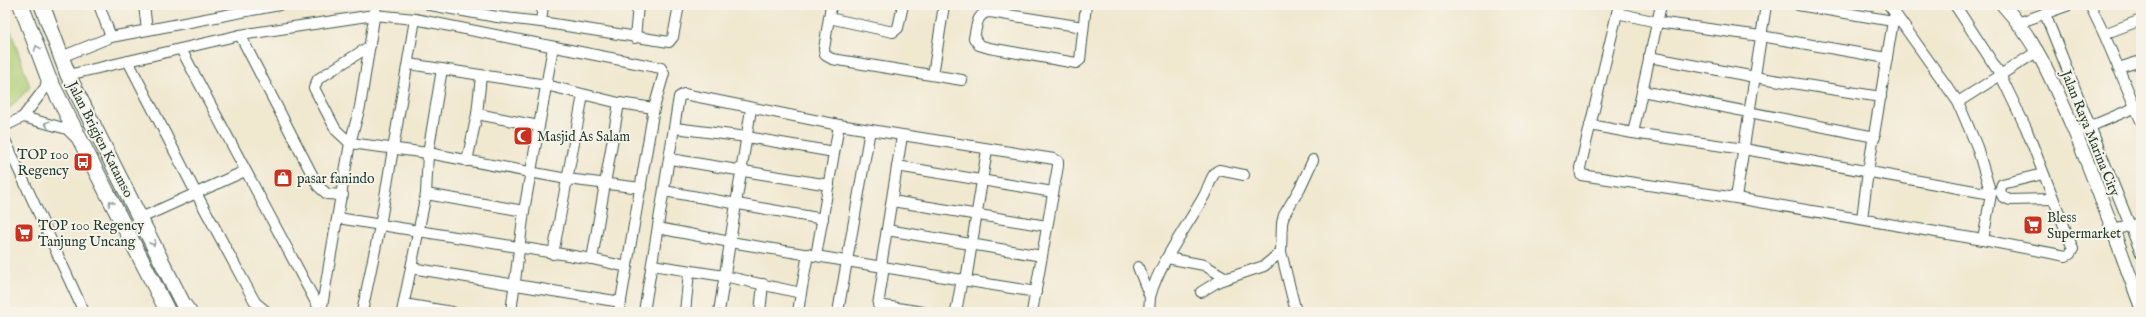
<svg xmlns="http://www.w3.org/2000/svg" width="2146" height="317" viewBox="0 0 2146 317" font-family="'IM FELL English',serif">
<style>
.green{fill:#afcf77;stroke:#678656}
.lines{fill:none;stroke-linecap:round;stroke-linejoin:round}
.minor-casing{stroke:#3e574b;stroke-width:12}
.major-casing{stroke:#3e574b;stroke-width:15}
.highway-casing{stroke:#3e574b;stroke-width:17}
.minor{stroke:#fff;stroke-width:10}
.major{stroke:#fff;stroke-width:13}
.highway{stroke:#fff;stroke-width:15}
.oneway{stroke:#8f9e9a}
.labels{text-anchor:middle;stroke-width:4;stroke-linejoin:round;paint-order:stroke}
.street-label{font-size:14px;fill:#1f3d34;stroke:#f7f3e8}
.poi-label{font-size:14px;fill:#1f3d34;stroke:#f7f3e8;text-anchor:start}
</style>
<rect width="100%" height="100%" fill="#f7f3e8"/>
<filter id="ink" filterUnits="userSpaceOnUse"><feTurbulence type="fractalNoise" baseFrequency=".025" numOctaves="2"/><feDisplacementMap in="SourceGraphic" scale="8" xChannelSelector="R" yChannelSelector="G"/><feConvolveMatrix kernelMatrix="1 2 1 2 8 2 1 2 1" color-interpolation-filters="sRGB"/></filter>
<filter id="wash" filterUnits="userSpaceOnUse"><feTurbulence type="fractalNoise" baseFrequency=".012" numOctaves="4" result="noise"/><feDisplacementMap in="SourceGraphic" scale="16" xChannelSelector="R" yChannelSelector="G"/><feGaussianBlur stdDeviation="0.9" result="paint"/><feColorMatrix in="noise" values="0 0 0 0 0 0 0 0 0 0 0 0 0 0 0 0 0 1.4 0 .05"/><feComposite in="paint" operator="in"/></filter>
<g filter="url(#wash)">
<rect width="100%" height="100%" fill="#f1e8d0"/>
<!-- green -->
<polygon class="green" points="5,14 30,87 5,113"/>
</g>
<g filter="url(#ink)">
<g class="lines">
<!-- minor casing -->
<g class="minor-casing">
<g id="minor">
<polyline points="99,5 111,37 279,5"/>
<polyline points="144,5 147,30"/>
<polyline points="430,5 497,17 541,22 669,42 673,37 679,5"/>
<polyline points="831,5 824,49 825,55 832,59 962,80"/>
<polyline points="1619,5 1580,168 1581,175 1736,198 1983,240 2066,256 2070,254 2073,249 2026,128 2000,74 1955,5"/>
<polyline points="1798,5 1899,22"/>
<polyline points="1889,5 1958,102 1977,147 1991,194 1983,240"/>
<polyline points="2090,5 2104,34 2141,121"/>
<polyline points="1617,13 1657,22 1761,36 1887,58"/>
<polyline points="2045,14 2141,253"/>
<polyline points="829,18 893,32 898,28 903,5"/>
<polyline points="541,22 543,5"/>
<polyline points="2018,23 2069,5"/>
<path d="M1083,27L990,12C976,13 977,26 974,38L979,45L989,48L1076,63L1080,60L1086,5"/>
<polyline points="2104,34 2141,20"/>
<polyline points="240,35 318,186 327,194 343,195"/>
<polyline points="635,38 638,5"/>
<polyline points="370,46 318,79 314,88 336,130 350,143 428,153 567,179 641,188"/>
<polyline points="181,49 321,312"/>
<polyline points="61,57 111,37"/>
<polyline points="1649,57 1755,77 1881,97"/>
<polyline points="128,61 196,193 255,302 267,312"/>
<polyline points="409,64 546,85 619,103 654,108"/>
<polyline points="2118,68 2141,61"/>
<polyline points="68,75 240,35 374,15 415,19 661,68 664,73 654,108 619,312"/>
<polyline points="933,75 944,5"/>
<polyline points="48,77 45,88 23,117 67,129 76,138"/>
<polyline points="1642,91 1875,137"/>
<polyline points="1958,102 2038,51"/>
<polyline points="477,114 539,126"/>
<polyline points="1590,125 1633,133 1744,149 1991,194"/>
<polyline points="5,126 23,117"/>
<polyline points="675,128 747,137 834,152"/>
<polyline points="1633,133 1661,5"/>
<polyline points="2075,133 2141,105"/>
<polyline points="5,140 84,312"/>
<polyline points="670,159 829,185"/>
<polyline points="467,161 477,114 481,76"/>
<polyline points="897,166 1053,192"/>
<polyline points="2043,174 2002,184 2000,191 2003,197 2010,200 2053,199"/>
<polyline points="664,191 823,219"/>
<polyline points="426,194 524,211"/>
<polyline points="1736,198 1766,5"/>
<polyline points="892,201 1047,226"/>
<polyline points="141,218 245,171"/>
<polyline points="338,218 592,259 627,267"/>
<polyline points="1862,219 1868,171 1893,21"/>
<polyline points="658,228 730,242 1036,292"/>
<polyline points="887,230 1042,256"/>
<polyline points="2113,230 2141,223"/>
<polyline points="553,254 583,95"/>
<polyline points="816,256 839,125"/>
<polyline points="1167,258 1204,265 1226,278"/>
<polyline points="592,259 619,103"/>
<polyline points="652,265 724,276 801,293 808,254"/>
<polyline points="881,266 902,136"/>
<polyline points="884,267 878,305 923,312"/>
<polyline points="1138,267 1150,297 1149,312"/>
<polyline points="411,268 621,302"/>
<polyline points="966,280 987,150"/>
<polyline points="1201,292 1219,281 1264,266 1281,252"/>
<path d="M1150,297C1159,263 1187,227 1204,196C1208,189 1212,172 1219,170L1244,175"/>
<polyline points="404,304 452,312"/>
<polyline points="321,312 350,143 360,107 376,5"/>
<polyline points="362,312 380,226 415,19"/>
<polyline points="402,312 426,194 428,153 442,69"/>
<polyline points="511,312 524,211 553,47"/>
<polyline points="644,312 679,97 684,94 839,125 1054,159 1058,161 1058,166 1032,312"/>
<polyline points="685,312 689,272"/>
<polyline points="719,312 751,109"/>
<polyline points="760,312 763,284"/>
<polyline points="798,312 801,293"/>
<polyline points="838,312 870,130"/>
<polyline points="956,312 962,279"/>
<polyline points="1296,312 1281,252 1282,223 1284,215 1300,188 1313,160"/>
</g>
</g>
<!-- major casing -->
<g class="major-casing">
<path id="major" d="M2003,5C2037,42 2051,78 2071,123C2097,183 2118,245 2141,306"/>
</g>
<!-- highway casing -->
<g class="highway-casing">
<g id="highway">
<polyline points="21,5 48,77 168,312"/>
<polyline points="42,5 68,75 183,304 189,312"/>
</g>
</g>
<!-- minor -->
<use href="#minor" class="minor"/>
<!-- major -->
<use href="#major" class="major"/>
<!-- highway -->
<use href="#highway" class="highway"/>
</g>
<!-- one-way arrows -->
<defs><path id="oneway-chevron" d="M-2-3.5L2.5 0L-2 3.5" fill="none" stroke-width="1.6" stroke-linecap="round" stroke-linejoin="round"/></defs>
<g class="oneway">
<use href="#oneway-chevron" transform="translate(37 48) rotate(-111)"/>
<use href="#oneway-chevron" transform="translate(47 124) rotate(-165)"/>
<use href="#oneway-chevron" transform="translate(111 203) rotate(-117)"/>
<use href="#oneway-chevron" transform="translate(153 243) rotate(64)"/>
</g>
</g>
<!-- icons -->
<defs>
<g id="mosque-square" transform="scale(1)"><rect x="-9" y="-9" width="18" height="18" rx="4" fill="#c8321e" stroke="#f7f3e8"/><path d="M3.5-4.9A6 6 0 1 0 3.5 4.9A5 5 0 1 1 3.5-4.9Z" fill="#fff"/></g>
<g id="bus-square" transform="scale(1)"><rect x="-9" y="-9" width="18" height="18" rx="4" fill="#c8321e" stroke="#f7f3e8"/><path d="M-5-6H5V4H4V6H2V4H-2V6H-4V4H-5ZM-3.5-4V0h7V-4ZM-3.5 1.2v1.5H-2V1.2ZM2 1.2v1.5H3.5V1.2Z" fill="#fff"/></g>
<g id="shop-square" transform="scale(1)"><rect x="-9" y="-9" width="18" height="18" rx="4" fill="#c8321e" stroke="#f7f3e8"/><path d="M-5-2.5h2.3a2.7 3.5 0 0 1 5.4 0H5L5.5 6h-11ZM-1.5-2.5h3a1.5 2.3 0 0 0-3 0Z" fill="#fff"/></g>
<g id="supermarket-square" transform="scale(1)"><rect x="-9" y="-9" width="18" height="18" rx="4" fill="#c8321e" stroke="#f7f3e8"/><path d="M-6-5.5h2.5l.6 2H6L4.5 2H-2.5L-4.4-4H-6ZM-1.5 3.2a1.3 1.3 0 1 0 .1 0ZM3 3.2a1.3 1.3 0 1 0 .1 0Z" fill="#fff"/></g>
</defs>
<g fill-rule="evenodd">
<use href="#mosque-square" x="523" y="136"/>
<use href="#bus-square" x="83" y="162"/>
<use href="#shop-square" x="283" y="178"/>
<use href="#supermarket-square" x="2033" y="225"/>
<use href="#supermarket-square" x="24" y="233"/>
</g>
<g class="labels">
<!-- street labels -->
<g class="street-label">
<text transform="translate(2091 133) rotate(68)" y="5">Jalan Raya Marina City</text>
<text transform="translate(101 139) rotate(63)" y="5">Jalan Brigjen Katamso</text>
</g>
<!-- poi labels -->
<g class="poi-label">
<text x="537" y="141">Masjid As Salam</text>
<text x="69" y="159" text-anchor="end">TOP 100<tspan x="69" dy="16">Regency</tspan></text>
<text x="297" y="183">pasar fanindo</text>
<text x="2047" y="222">Bless<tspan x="2047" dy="16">Supermarket</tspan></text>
<text x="38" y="230">TOP 100 Regency<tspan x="38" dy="16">Tanjung Uncang</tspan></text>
</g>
</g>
<!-- margin -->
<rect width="2146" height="317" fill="none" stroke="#f7f3e8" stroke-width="20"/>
</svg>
